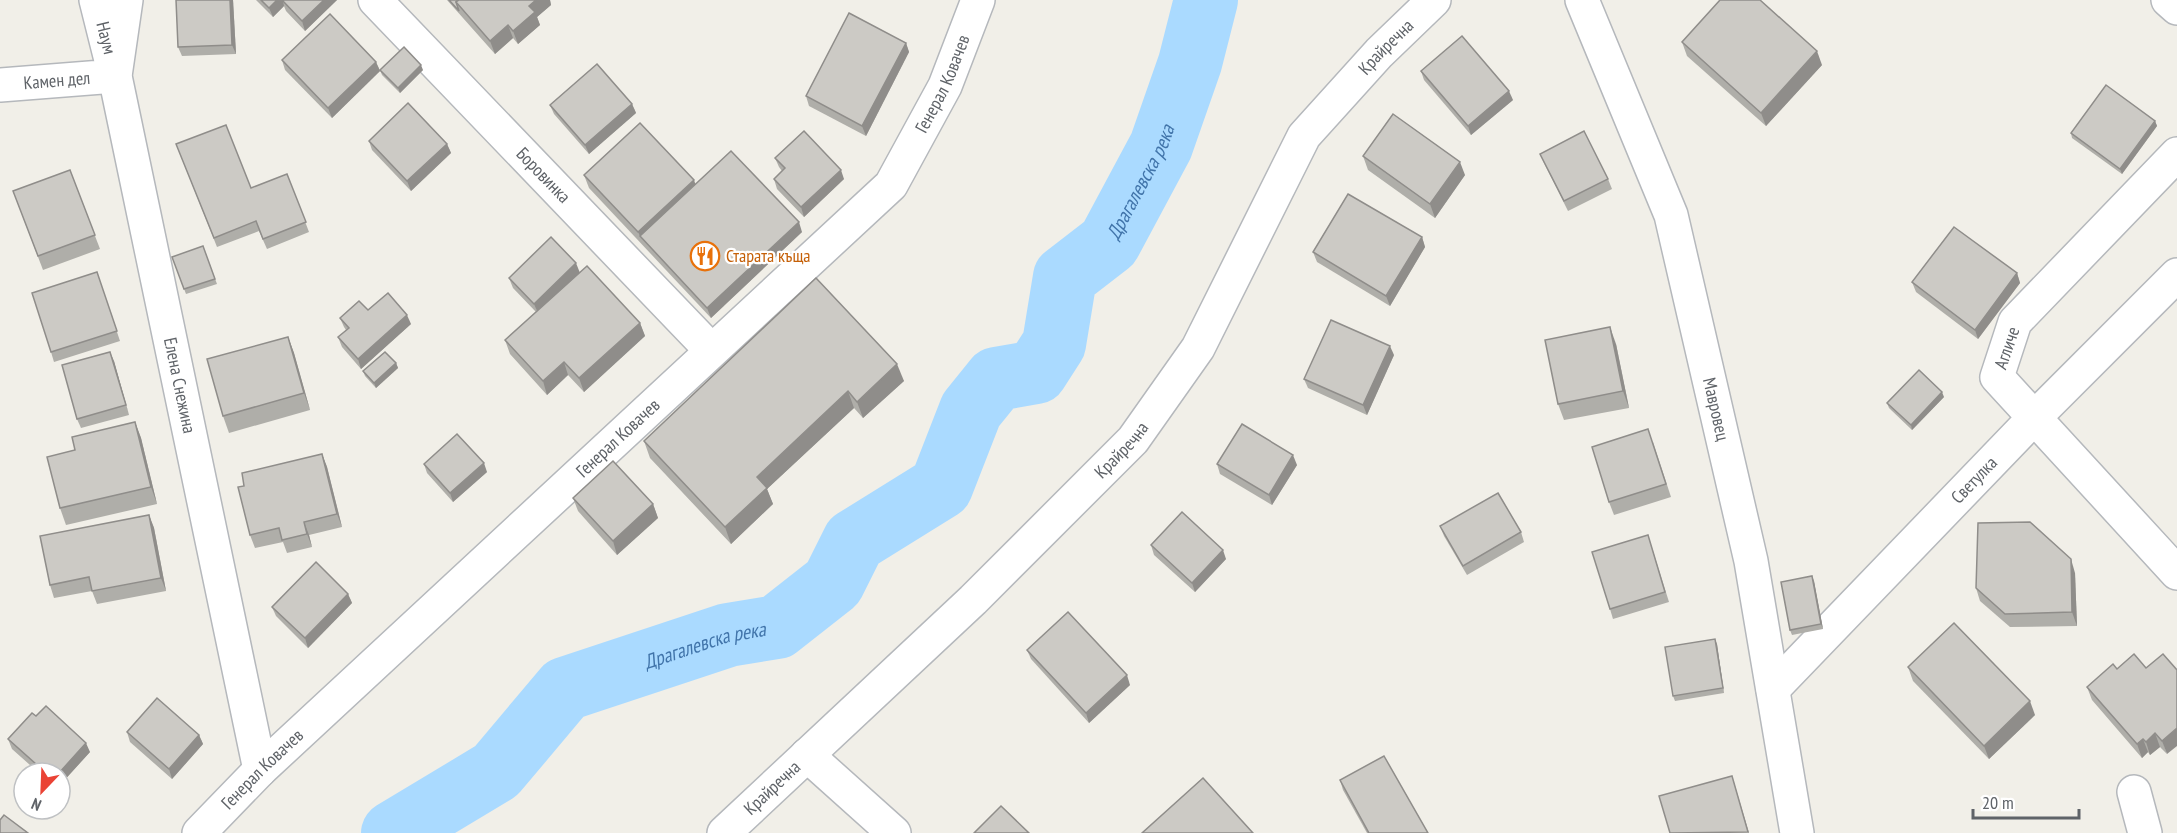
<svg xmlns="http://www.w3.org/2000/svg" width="2177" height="833" viewBox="0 0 2177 833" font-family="'PT Sans Narrow',sans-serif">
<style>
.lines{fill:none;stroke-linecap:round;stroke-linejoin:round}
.river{stroke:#aadaff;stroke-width:64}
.minor-casing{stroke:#b5b8bc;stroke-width:36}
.tertiary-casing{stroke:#b5b8bc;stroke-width:36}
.minor{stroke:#fff;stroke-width:33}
.tertiary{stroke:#fff;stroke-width:33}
.wall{fill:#afaea9}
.shaded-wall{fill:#8f8d8a}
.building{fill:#cccac5;stroke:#8f8d8a;stroke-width:1.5}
.labels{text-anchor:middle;stroke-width:4.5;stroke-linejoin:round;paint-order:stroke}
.street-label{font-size:18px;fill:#5f6368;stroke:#fff}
.food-label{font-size:18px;fill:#c56008;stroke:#fff;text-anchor:start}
.water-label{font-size:20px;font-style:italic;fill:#4174aa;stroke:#fff}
</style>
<rect width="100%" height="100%" fill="#f1efe8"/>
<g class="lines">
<!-- river -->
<path class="river" id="s1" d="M393,833L496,771L565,689L728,635L777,627L833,583L854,541L941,487L971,410L996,379L1036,372L1054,344L1065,277L1109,243L1161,146L1190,63L1206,0"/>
<!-- minor casing -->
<g class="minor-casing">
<g id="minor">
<path id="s2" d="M126,0L115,76L260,770"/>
<path id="s3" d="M375,0L711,350"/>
<path id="s4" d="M1582,0L1671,215L1751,561L1797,833"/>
<polyline points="2168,0 2177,8"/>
<path id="s5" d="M0,85L115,76L96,0"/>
<polyline points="2177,154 2015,322 1997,377 2177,573"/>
<path id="s6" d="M1773,689L2034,418L2177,275"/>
<polyline points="807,755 894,833"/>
<polyline points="2134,792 2145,833"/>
<path id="s7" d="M724,833L973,600L1133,440L1198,348L1304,136L1379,53L1434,0"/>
</g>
</g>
<!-- tertiary casing -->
<g class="tertiary-casing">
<g id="tertiary">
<path id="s8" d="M199,833L260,770L891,185L945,86L978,0"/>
</g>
</g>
<!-- minor -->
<use href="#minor" class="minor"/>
<!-- tertiary -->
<use href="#tertiary" class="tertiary"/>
</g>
<!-- wall -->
<g class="wall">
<polygon points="176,0 233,0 236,54 182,56 178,47"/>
<polygon points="256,0 337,0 305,31 286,11 284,6 273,17"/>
<polygon points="447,0 550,0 551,5 537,17 540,25 518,44 513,38 495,54"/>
<polygon points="1682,42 1822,65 1766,126 1687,56"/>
<polygon points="906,43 909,52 866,136 809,106 806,96"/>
<polygon points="282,60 376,62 380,71 332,118 285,70"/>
<polygon points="380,70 423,70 400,93 382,75"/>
<polygon points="1421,71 1513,100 1471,135 1424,80"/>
<polygon points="632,104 636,113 589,154 554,114 550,105"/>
<polygon points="2155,121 2157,126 2122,174 2072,138 2071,133"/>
<polygon points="369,141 447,144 451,153 411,191 372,150"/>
<polygon points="176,144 251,188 287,174 309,232 267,249 259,231 217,247"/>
<polygon points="1540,154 1608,179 1612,189 1568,211 1544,163"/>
<polygon points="1363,156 1465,175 1435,218 1368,170"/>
<polygon points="775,158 844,179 804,217 777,189 774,179 782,171 779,167"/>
<polygon points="70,170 100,249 43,270 13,191"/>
<polygon points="584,175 802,232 711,318 589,188"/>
<polygon points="1422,237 1425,247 1390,306 1317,262 1313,252"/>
<polygon points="203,246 217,284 186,294 172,257"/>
<polygon points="97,272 120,341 54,362 51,352"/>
<polygon points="580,272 640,323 645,336 584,392 568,375 547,395 510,354 505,340 536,312 513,288 509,278"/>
<polygon points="2017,273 2020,283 1978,339 1916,292 1912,282"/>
<polygon points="816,278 904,381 863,418 854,408 767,489 773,504 731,544 650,458 644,441"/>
<polygon points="368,310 411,324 361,369 342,347 338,337 346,330 344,327 340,318"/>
<polygon points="288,337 294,353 310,410 229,433 223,416"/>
<polygon points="1616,344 1629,408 1564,420 1558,404"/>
<polygon points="1394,355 1367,415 1308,388 1304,379"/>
<polygon points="114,361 129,415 81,428 77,419"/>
<polygon points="396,363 398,368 376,388 365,376 363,371"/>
<polygon points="1944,397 1912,430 1889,408 1887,403"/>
<polygon points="135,422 141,438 157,504 66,525 60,508 75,450"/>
<polygon points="1653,442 1671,497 1614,515 1609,502"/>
<polygon points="322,454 327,467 342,527 309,535 312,547 287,553 283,542 255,548 250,535 244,486"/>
<polygon points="424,464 487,472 453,502 427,473"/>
<polygon points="1217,464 1297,465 1272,505 1220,474"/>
<polygon points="573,498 653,504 658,518 617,555 578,511"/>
<polygon points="149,515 154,528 166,591 97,604 92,591 54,598 50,585"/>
<polygon points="1440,526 1521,532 1524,542 1467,575 1444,536"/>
<polygon points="1648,535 1669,602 1613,619 1610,609"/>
<polygon points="1151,545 1226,559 1195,592 1154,555"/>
<polygon points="2075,573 2077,626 2010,627 1980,601 1976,588"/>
<polygon points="1814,581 1823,629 1792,635 1790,630"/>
<polygon points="348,594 352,603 308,648 276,616 272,607"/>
<polygon points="1717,644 1724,693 1675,701 1673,696"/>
<polygon points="1027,650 1130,685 1089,723 1031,659"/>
<polygon points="2134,654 2167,754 2160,747 2150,755 2148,752 2142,758 2092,700 2087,687 2117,669"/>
<polygon points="1908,667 2035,715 1989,759 1913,681"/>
<polygon points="36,716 90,752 60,785 60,773 39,773 12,749 8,739"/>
<polygon points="127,732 199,735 203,744 172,779 130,742"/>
<polygon points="1340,780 1428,833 1367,833 1343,790"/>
</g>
<!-- shaded-wall -->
<g class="shaded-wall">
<polygon points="230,0 233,0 236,54 232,45"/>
<polygon points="277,0 291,0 283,1 284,6 273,17 269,8"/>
<polygon points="324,0 337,0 305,31 302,21"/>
<polygon points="536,0 550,0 551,5 537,17 540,25 518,44 513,31 529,6"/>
<polygon points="508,25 513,38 495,54 490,41"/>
<polygon points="906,43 909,52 866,136 862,126"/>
<polygon points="1817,51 1822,65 1766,126 1761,113"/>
<polygon points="376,62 380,71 332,118 328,108"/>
<polygon points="421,65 423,70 400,93 398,88"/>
<polygon points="1509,91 1513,100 1471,135 1468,126"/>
<polygon points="632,104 636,113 589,154 585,145"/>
<polygon points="2155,121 2157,126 2122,174 2120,169"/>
<polygon points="447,144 451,153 411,191 407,181"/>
<polygon points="1460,162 1465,175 1435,218 1430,204"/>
<polygon points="841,170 844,179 804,217 801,207"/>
<polygon points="694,180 699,194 640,236 638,232"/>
<polygon points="799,222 802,232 711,318 707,308"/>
<polygon points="1422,237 1425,247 1390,306 1386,296"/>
<polygon points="576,263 580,273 538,313 534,304"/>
<polygon points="2017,273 2020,283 1978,339 1975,330"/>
<polygon points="407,315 411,324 361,369 358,359"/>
<polygon points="640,323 645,336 584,392 579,378"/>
<polygon points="1610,327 1616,344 1629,408 1623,391"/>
<polygon points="288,337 294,353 310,410 304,393"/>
<polygon points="1390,346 1394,355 1367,415 1363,405"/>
<polygon points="110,352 114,361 129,415 126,405"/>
<polygon points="564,362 568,375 547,395 543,381"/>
<polygon points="396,363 398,368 376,388 374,383"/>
<polygon points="897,364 904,381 863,418 857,402"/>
<polygon points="848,391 854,408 767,489 773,504 731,544 725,527 757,477"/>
<polygon points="1942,392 1944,397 1912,430 1911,425"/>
<polygon points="135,422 141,438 157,504 151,487"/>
<polygon points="322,454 327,467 342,527 337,514"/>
<polygon points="1293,455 1297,465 1272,505 1269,495"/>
<polygon points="484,463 487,472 453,502 450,493"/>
<polygon points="653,504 658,518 617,555 613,541"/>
<polygon points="149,515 154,528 166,591 161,578"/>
<polygon points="304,522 309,535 312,547 307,534"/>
<polygon points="1223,550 1226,559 1195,592 1192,583"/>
<polygon points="2071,559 2075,573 2077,626 2072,612"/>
<polygon points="1812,576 1814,581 1823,629 1821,624"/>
<polygon points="348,594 352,603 308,648 305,638"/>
<polygon points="1715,639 1717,644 1724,693 1723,688"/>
<polygon points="1127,675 1130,685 1089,723 1086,713"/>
<polygon points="2030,701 2035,715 1989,759 1984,746"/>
<polygon points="2177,728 2177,746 2167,754 2162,741"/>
<polygon points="2155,733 2160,747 2150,755 2146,742"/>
<polygon points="199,735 203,744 172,779 169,769"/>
<polygon points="2143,739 2148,752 2142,758 2137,744"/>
<polygon points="86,743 90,752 60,785 60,773 59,773"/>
<polygon points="1732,776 1735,786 1749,833 1748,832"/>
</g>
<!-- building -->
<g class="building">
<polygon points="176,0 230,0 232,45 178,47"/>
<polygon points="261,0 277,0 269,8"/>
<polygon points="284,0 324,0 302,21 283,1"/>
<polygon points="449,0 459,0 456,2 459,11"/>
<polygon points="459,0 536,0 529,6 535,12 513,31 508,25 490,41 456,2"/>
<polygon points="1720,0 1760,0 1817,51 1761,113 1682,42"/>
<polygon points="849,13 906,43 862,126 806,96"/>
<polygon points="330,14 376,62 328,108 282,60"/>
<polygon points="1462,36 1509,91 1468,126 1421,71"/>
<polygon points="404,47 421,65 398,88 380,70"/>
<polygon points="597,64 632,104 585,145 550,105"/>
<polygon points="2106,85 2155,121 2120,169 2071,133"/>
<polygon points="408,103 447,144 407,181 369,141"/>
<polygon points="1393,114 1460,162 1430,204 1363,156"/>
<polygon points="640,123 694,180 638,232 584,175"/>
<polygon points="226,125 251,188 287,174 306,222 263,239 256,221 214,238 176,144"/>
<polygon points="804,131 841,170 801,207 774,179 785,168 775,158"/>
<polygon points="1584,131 1608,179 1564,201 1540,154"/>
<polygon points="731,151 799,222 707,308 640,236"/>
<polygon points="70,170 95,235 38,256 13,191"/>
<polygon points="1348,194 1422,237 1386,296 1313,252"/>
<polygon points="1954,227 2017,273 1975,330 1912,282"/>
<polygon points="551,237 576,263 534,304 509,278"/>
<polygon points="203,246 215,279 184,289 172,257"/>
<polygon points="587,266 640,323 579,378 564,362 543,381 505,340"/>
<polygon points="97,272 117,331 51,352 32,293"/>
<polygon points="816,278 897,364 857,402 848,391 757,477 767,488 725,527 644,441"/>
<polygon points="388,293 407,315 358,359 338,337 349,328 340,318 359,301 368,310"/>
<polygon points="1331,320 1390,346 1363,405 1304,379"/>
<polygon points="1610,327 1623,391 1558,404 1545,340"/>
<polygon points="288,337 304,393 223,416 207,359"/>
<polygon points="110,352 126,405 77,419 62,365"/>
<polygon points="385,352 396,363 374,383 363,371"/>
<polygon points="1919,370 1942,392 1911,425 1887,403"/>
<polygon points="135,422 151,487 60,508 47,457 75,450 72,437"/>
<polygon points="1242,424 1293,455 1269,495 1217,464"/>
<polygon points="1648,429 1666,484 1609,502 1592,447"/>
<polygon points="457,434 484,463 450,493 424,464"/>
<polygon points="322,454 337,514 304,522 307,534 282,540 279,528 250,535 238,487 244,486 242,473"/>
<polygon points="613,461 653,504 613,541 573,498"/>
<polygon points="1498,493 1521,532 1463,566 1440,526"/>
<polygon points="1182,512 1223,550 1192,583 1151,545"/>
<polygon points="149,515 161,578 92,591 89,577 50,585 40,536"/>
<polygon points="2030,522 2071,559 2072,612 2005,614 1976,588 1978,523"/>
<polygon points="1648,535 1665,592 1610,609 1592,552"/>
<polygon points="316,562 348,594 305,638 272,607"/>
<polygon points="1812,576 1821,624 1790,630 1781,582"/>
<polygon points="1068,612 1127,675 1086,713 1027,650"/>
<polygon points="1954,623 2030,701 1984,746 1908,667"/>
<polygon points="1715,639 1723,688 1673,696 1665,647"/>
<polygon points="2134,654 2146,668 2163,654 2177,670 2177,728 2162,741 2155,733 2146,742 2143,739 2137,744 2087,687 2113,664 2117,669"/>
<polygon points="157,698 199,735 169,769 127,732"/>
<polygon points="46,706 86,743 59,773 46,773 8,739 32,713 36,716"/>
<polygon points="1384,756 1428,833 1369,833 1340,780"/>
<polygon points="1732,776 1748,832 1670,833 1659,796"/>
<polygon points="1203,778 1253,833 1142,833"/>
<polygon points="1001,806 1029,833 974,833"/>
<polygon points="4,815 28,833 0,833 0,820"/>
</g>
<!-- icons -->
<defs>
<g id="restaurant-ring" transform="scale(1.5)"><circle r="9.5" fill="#fff" stroke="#e8710a" stroke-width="1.5"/><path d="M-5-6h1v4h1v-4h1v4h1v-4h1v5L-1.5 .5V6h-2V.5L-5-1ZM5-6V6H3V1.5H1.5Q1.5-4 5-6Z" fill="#e8710a"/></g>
</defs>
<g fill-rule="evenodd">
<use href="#restaurant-ring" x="705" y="256"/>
</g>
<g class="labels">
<!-- street labels -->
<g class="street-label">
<text transform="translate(106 38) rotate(76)" y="6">Наум</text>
<text dy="6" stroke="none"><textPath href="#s7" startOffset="1038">Крайречна</textPath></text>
<text dy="6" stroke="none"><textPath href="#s5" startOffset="57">Камен дел</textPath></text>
<text dy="6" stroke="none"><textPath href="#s8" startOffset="1062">Генерал Ковачев</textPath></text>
<text dy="6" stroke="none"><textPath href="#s3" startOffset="243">Боровинка</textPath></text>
<text transform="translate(2007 348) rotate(-71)" y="6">Агличе</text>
<text dy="6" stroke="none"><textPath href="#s2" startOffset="393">Елена Снежина</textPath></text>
<text dy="6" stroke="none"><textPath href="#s4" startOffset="432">Мавровец</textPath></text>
<text dy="6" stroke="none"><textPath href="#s8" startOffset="576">Генерал Ковачев</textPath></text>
<text dy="6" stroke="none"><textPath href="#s7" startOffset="552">Крайречна</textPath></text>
<text dy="6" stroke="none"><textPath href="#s6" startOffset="290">Светулка</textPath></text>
<text dy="6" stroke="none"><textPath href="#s8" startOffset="90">Генерал Ковачев</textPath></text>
<text dy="6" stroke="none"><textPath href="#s7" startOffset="66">Крайречна</textPath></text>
</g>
<!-- food labels -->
<g class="food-label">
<text x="726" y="262">Старата къща</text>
</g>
<!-- water labels -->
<g class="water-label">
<text dy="7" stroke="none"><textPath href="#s1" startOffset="1058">Драгалевска река</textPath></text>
<text dy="7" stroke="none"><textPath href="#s1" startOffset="374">Драгалевска река</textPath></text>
</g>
</g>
<!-- north arrow -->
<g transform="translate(42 791) rotate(203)"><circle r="28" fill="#ffffff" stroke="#bfc1c3" stroke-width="1.5"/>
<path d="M0-4.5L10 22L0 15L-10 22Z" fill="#ea4335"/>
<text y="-9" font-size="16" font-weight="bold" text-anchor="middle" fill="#5f6368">N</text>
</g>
<!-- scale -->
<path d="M1973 809v9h106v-9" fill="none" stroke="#5f6368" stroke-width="3"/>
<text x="1982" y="809" font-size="18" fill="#5f6368" stroke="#ffffff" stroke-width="4.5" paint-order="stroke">20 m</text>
</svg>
